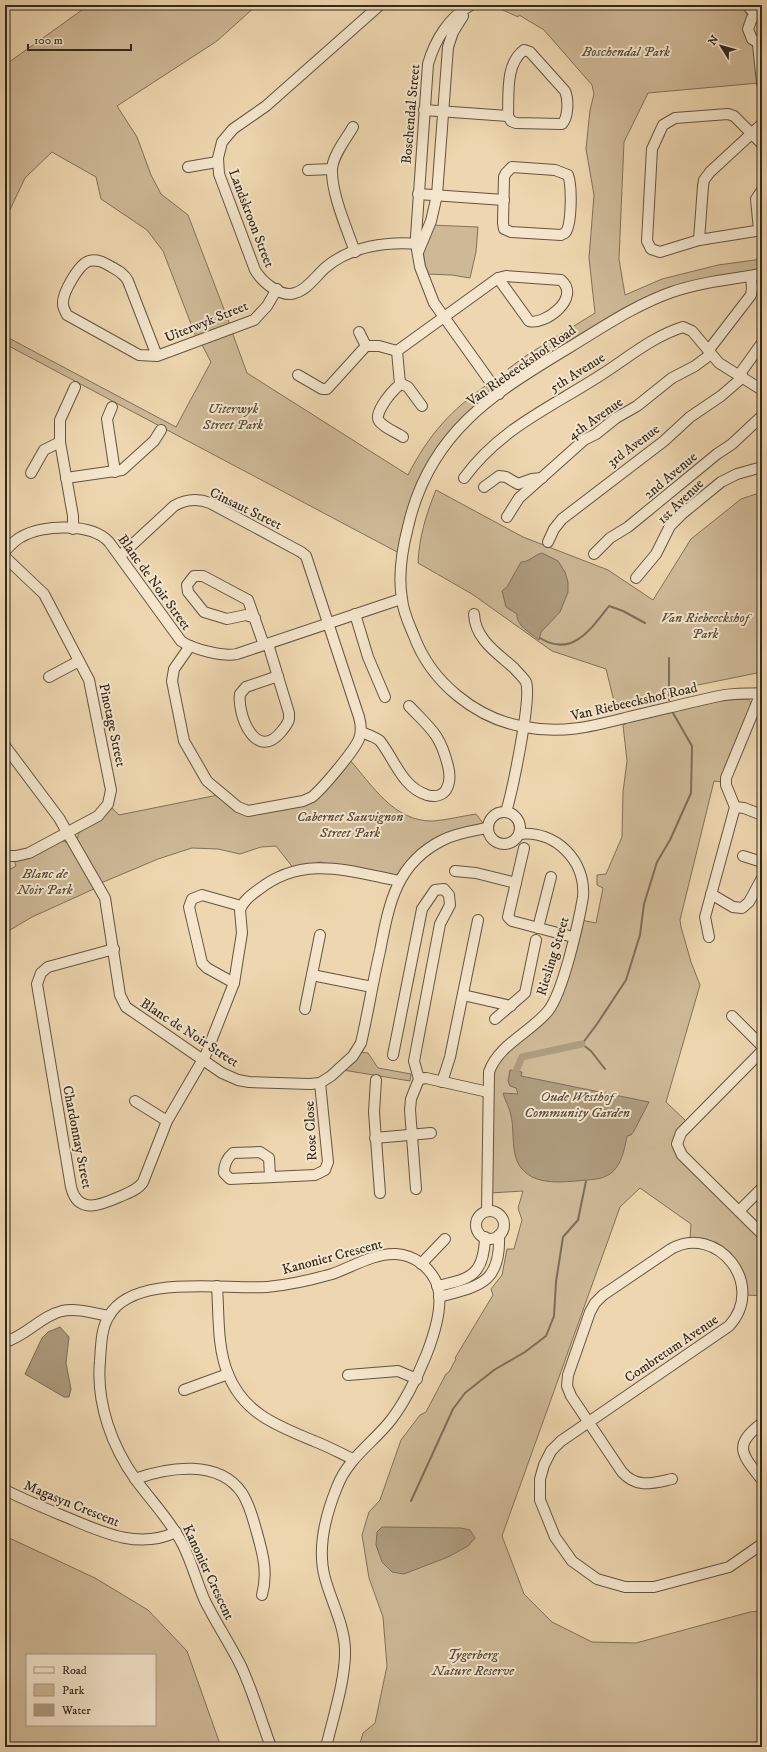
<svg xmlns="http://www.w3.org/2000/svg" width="767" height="1752" viewBox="0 0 767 1752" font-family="'IM FELL DW Pica',serif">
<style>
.green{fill:#ceb997;stroke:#80715a;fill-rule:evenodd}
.water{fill:#ae9c7e;stroke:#7d6e58}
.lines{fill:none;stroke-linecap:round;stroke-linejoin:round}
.stream{stroke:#7d6e58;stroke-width:2}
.canal{stroke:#ae9c7e;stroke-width:7}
.minor-casing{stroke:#625442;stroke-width:12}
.minor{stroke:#f4e5cc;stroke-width:10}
.labels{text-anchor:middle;stroke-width:4;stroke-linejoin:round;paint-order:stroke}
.park-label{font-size:14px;font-style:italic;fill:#5a4d3c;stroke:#f4e5cc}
.street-label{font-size:14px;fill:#33291e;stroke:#f4e5cc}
</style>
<rect width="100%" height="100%" fill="#eed7b0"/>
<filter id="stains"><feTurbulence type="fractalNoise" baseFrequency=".005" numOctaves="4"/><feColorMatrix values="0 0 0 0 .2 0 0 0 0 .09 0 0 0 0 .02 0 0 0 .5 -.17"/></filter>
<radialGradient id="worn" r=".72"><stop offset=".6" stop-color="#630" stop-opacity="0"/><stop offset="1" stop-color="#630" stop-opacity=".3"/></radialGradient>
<!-- green -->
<g class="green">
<polygon points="89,5 257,5 217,41 117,106 137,137 151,175 161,194 188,215 230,325 196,337 163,251 147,230 101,199 96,177 52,152 25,178 5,220 5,65"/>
<path d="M492,5H742C752,17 757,66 759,83L648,93L624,142L619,259L625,295L662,279L718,265L762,259V270L672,288L514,379L508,369L527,355L595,313L589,258L594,195L586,149L590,110L594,94L592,85L544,30L519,15L518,17Z"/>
<polygon points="431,225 478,227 476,252 470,278 452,275 426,274 423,249"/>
<path d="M232,332L247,373L408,475C429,434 451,410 488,384L489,390L488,396C453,427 423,459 409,505C404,521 402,537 399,553L5,344V336L176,427L211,362L201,343Z"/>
<path d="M436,490L523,537L608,570L653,600L691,539L741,499L762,492V672L668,691L615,705L606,669L552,651L472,594L418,563C419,538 426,514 436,490Z"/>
<polygon points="748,699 752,704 722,782 714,781 680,920 681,927 691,962 700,985 666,1102 687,1122 674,1141 762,1239 762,1296 747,1295 740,1270 690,1239 691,1224 640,1188 620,1207 502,1536 524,1594 552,1622 592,1642 636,1643 750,1612 762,1611 762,1747 359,1747 363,1733 375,1723 387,1666 383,1617 369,1578 362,1535 369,1512 380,1500 401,1440 420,1415 426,1412 446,1374 449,1372 456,1359 455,1358 493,1295 491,1289 502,1275 507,1249 514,1249 522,1220 518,1208 523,1191 490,1193 492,1078 499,1059 544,1020 581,920 596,923 603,888 597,885 597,875 606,874 622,837 623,792 627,761 623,725 629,722 724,700"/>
<path d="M349,759C372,785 394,822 433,821C447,820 462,816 476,814L483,823L464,829L397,875L392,876L320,862L294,869L276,846L261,847L240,854L218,849L192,848L158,859L101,883L77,840L79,832L111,807L119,815L218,795L235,809L304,805Z"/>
<polygon points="64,841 69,844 96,888 32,917 5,933 5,872 16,866 14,860 59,842"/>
<polygon points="361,1052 368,1053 378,1068 411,1074 410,1081 343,1070"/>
<path d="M5,1536L95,1578L148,1610L187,1651L221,1747H5ZM27,1655H155V1725H27Z"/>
</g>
<!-- water -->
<g class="water">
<path d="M542,553L558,561L565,572L568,582V592L560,612L541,632L539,640C530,633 516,625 517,614L506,607L502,591L507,587L521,562C529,562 534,555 542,553Z"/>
<path d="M510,1070L522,1072L521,1076L649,1102L634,1131L631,1135L627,1136C625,1146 623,1159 616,1168C606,1181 592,1179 577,1181C559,1182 536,1185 522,1169C510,1155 515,1133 511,1116C510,1108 505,1101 503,1093L518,1094L516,1088L510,1086L508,1081Z"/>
<polygon points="60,1327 69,1337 66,1363 71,1389 69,1397 64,1397 25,1374 42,1338 48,1332"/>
<polygon points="382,1527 461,1528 470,1530 475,1538 468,1546 448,1557 404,1574 392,1572 382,1562 376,1545 377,1532"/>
</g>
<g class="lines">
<!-- stream -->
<g class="stream">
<path d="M540,638C572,658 591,629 609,606L623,611L645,623"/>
<polyline points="669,658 669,700"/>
<polyline points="605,1069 591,1051 582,1044 597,1024 626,980 640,935 644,904 657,862 670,840 691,793 692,746 673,713"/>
<polyline points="411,1501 453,1409 465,1393 494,1370 525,1352 546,1336 554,1316 556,1282 563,1237 578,1220 586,1181"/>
</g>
<!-- canal -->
<polyline class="canal" points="516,1071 522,1057 582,1044"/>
<!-- minor casing -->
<g class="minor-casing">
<g id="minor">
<path d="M380,5L266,106L233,129L222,142L218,158L219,174L255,270C262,282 281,298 295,293C307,290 316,276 325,268C350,246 388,241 420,244"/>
<path d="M471,5C449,17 435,40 428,64L416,236V244L420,267L434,303L499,394"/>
<polyline points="747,5 756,15"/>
<polyline points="762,13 752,18 748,29 752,39 762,45"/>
<polyline points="758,44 762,83"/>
<path d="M524,50L530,52L565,91C569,100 568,118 562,124L516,123L511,121L508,116C509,94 505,64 524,50Z"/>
<polyline points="424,110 508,116"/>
<path d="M353,127C346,139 333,155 332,169C331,193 347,229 355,252"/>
<polyline points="762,144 734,116 728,114 675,118 663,125 652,149 647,241 651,249 660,252 699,240 762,230"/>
<polyline points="188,167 217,162"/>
<path d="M512,167L555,170L568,175C572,185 572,226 565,233L561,235L511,232L504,229L503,223L504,177L506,173Z"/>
<polyline points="308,170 332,169"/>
<polyline points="418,194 504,200"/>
<polyline points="759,230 756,199 762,190"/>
<polyline points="699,240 703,186 704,180 710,172 762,124"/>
<polyline points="419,250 431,221 437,195 448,47 453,32 463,16"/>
<path d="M762,274C732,279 701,282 672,292C635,305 603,327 570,347C492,394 429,433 408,527C402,550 398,576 402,599C403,612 409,624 414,636C431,682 476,719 525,727C561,734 590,727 625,718C656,711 687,703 719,696C733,693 748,694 762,693"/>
<path d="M506,276L561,280C582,298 544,326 529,321L498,278Z"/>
<polyline points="359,332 366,346"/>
<polyline points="711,347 751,295 752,288 751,276"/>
<polyline points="397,351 498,278"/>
<polyline points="397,351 400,384"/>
<path d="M157,356L128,281C124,273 117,270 110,266C103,262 97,259 89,261C79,264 62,293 63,304C63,308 65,311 67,315L139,355L157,356L254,320L267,306L277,289"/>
<polyline points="298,375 322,389 327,389 366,346 379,346 397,351"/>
<polyline points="739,375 762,343"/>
<polyline points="112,407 107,419 115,472"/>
<path d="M403,437C396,432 384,428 379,421C373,413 395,386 402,384L408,387L422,406"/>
<polyline points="31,473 44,450 60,442"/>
<polyline points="66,478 122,470 154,441 161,430"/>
<path d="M464,478C501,427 554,406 604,373C630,356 654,336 683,327L692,331L719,363L762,390"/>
<polyline points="484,487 499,476 506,477 518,484 532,479 542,478"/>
<polyline points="507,517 519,498 584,440 596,434 616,418 637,406 672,378 695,366 711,354"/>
<polyline points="73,529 73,516 60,442 60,420 75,387"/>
<polyline points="548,542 554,529 562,519 664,441 690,417 721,396 743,377"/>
<path d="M5,551C10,546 15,540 21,537C43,524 92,523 109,542L181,641C192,649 223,657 237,654L401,599"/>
<polyline points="594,554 610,538 628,527 717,454 732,444 762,416"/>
<path d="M120,556L174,506C186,499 197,498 210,503L301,552L306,556L359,717C361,724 362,731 359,739C354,751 323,788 312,797L303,801L248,811L238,807L207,781L184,741L172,681L174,669L190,646"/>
<polyline points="5,557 44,594 89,680 111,790 108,804 98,816 29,853 16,856 5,856"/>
<polyline points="636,578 656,554 670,526 682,514 721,482 737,474 762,467"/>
<polyline points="355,614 368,657 385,697"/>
<path d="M474,614C475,639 497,653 514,668C518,673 523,677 526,682C532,698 512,792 506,812"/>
<polyline points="255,618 246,615 227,619 204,612 188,592 187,585 194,576 203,576 248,600 264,645"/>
<path d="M268,644C275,667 282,690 289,713V719C288,724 284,728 281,732C256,762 237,715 240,694L246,687L278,676"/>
<polyline points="49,677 79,661"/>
<path d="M361,732C366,734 376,737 380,741C395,760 402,787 427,795C434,797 442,796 446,790C451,782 450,774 448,766C440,734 431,729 409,706"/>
<path d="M5,746L59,818L105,898L120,995L126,1007L222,1073L238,1080L249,1082L310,1084L320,1083L331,1076L353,1056L361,1043C368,1013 373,981 380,951C389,904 396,863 443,840C457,833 472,831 487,828"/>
<polyline points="735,807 744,808 762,815"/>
<circle cx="504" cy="828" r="16"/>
<polyline points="524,848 508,917 512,921 573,937"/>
<polyline points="743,856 762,862"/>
<polyline points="455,871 476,873 516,883"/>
<polyline points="711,894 733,907 742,908 749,902 762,878"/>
<polyline points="538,928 551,877"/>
<polyline points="709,937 705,917 735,807 726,785 726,778 761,693"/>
<path d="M114,949L48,967L41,973L37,984L71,1187C78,1215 101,1205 119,1197C128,1193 138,1190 143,1182L167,1121L206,1054L234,983L242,933L240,910C243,901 250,896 258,890C303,854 348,871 399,881"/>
<polyline points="312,975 372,987"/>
<polyline points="234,983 207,968 202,963 189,907 192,899 202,895 241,906"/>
<polyline points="463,995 511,1006"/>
<polyline points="305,1009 320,935"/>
<polyline points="732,1016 762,1046"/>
<polyline points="495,1019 525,993 536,940"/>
<polyline points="762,1051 681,1133 677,1144 682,1155 762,1234"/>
<polyline points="393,1055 422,909 435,890 444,889 449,895 450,905 440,924 414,1061 419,1079 411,1099 410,1110 416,1189"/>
<polyline points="419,1079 426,1078 488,1092"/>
<polyline points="376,1080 374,1112 380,1193"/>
<polyline points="442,1082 450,1057 478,920"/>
<polyline points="135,1101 167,1121"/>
<polyline points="375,1138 431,1133"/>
<path d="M270,1176L269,1158L260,1152L233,1153C227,1158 224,1166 224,1173L230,1179L315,1175L325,1170L328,1162L320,1083"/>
<path d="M487,1211L489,1072C498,1045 531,1032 548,1011C563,993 579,921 583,897C586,861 556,830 519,834"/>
<polyline points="739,1211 762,1188"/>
<circle cx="490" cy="1225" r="14"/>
<polyline points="421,1264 445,1239"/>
<path d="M217,1286C219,1315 217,1347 228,1374C244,1414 278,1426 314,1441C327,1446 340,1453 353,1459"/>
<path d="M437,1286C471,1279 484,1275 485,1237"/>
<path d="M439,1297C479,1286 501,1284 499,1235"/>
<path d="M5,1342C26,1336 41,1316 62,1311C77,1308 93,1313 108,1316"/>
<polyline points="348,1375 398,1371 417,1379"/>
<polyline points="184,1390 228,1374"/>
<path d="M762,1423C732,1446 742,1454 762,1480"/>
<path d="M135,1479C168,1467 219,1459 242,1493C250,1505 253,1519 257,1533C263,1554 268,1573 262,1595"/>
<path d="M672,1479C653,1483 637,1489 622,1472L571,1396L567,1386L568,1375L590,1312L595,1303L603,1295L671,1249C717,1223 767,1285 729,1326L561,1441L551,1451L544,1465L540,1479V1500L555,1537L572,1561L597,1579L625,1587H654L729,1567L762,1544"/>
<path d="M5,1490C23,1499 42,1507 61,1515C98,1530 136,1551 176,1532"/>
<path d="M271,1747C261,1720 253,1692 241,1666C230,1644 216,1623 205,1601C197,1583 192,1563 183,1545C171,1521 152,1502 136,1480C112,1447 96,1403 100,1361C101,1347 101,1328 109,1316C133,1273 224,1290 267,1287C289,1285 311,1280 332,1274C352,1267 374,1253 396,1254C414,1255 430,1267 437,1284C449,1318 412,1393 391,1420C373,1443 348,1458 337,1487C326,1514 317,1549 325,1578C331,1601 344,1624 345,1649C346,1678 333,1718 326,1747"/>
</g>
</g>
<!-- minor -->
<use href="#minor" class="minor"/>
</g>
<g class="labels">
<!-- park labels -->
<g class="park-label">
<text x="626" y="56">Boschendal Park</text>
<text x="233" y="413">Uiterwyk<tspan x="233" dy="16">Street Park</tspan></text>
<text x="705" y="622">Van Riebeeckshof<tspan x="705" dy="16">Park</tspan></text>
<text x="350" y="821">Cabernet Sauvignon<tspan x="350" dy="16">Street Park</tspan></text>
<text x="45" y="878">Blanc de<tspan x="45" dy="16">Noir Park</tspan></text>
<text x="577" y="1101">Oude Westhof<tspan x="577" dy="16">Community Garden</tspan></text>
<text x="473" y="1659">Tygerberg<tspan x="473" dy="16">Nature Reserve</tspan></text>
</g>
<!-- street labels -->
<g class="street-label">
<text transform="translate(410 114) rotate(-85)" y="5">Boschendal Street</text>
<text transform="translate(252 218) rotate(69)" y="5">Landskroon Street</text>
<text transform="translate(206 321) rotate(-22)" y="5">Uiterwyk Street</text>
<text transform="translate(521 365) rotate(-35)" y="5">Van Riebeeckshof Road</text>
<text transform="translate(577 372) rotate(-32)" y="5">5th Avenue</text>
<text transform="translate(595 418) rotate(-35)" y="5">4th Avenue</text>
<text transform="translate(633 445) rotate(-37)" y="5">3rd Avenue</text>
<text transform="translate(670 475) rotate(-40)" y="5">2nd Avenue</text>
<text transform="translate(680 501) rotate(-44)" y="5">1st Avenue</text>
<text transform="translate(246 508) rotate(26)" y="5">Cinsaut Street</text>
<text transform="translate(155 582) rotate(54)" y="5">Blanc de Noir Street</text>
<text transform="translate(634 701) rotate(-13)" y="5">Van Riebeeckshof Road</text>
<text transform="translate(113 725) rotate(78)" y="5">Pinotage Street</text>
<text transform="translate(552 956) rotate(-73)" y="5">Riesling Street</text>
<text transform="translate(190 1032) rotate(33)" y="5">Blanc de Noir Street</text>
<text transform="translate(310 1131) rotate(-93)" y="5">Rose Close</text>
<text transform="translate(78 1137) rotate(79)" y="5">Chardonnay Street</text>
<text transform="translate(332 1256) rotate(-15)" y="5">Kanonier Crescent</text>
<text transform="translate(671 1348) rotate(-34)" y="5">Combretum Avenue</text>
<text transform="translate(72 1503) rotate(22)" y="5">Magasyn Crescent</text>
<text transform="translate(209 1572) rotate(65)" y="5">Kanonier Crescent</text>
</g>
</g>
<!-- margin -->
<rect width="767" height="1752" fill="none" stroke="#eed7b0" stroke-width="20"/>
<rect x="6" y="6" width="755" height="1740" fill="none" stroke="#33291e" stroke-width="2"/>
<rect x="10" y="10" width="747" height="1732" fill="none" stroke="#33291e"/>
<!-- legend -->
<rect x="26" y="1654" width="130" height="72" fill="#f4e5cc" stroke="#a79a86"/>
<rect x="34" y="1667" width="20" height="6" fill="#f4e5cc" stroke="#a79a86"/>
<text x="62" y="1674" font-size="12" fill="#33291e">Road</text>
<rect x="34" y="1684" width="20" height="12" fill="#ceb997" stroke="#a79a86"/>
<text x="62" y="1694" font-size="12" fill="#33291e">Park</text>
<rect x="34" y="1704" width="20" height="12" fill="#ae9c7e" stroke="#a79a86"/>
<text x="62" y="1714" font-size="12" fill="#33291e">Water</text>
<!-- north arrow -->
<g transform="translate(721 46) rotate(307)" stroke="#f4e5cc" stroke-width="3" paint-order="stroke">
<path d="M0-3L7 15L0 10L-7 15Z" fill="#33291e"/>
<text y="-6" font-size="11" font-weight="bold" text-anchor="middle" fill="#33291e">N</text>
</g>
<!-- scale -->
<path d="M28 44v6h103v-6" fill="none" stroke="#33291e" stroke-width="2"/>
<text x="34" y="44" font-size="12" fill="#33291e" stroke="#f4e5cc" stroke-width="3" paint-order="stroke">100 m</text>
<rect width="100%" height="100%" filter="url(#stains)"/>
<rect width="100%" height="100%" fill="url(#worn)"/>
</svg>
